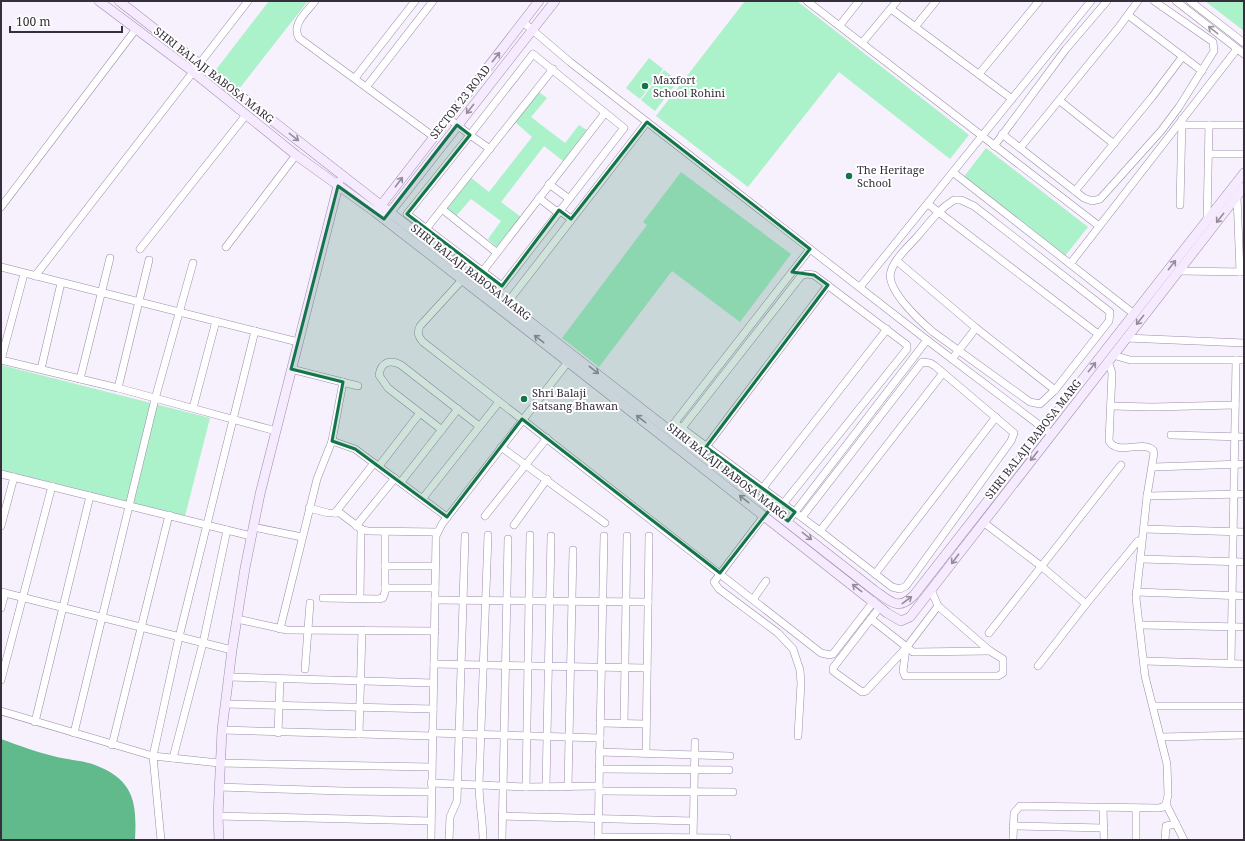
<svg xmlns="http://www.w3.org/2000/svg" width="1245" height="841" viewBox="0 0 1245 841" font-family="'Noto Serif',serif">
<style>
.green{fill:#abf1c9}
.water{fill:#61ba8b}
.lines{fill:none;stroke-linecap:round;stroke-linejoin:round}
.street-casing{stroke:#9d8caa;stroke-width:8}
.secondary-casing{stroke:#9d8caa;stroke-width:10}
.street{stroke:#fff;stroke-width:7}
.secondary{stroke:#f6ebfe;stroke-width:9}
.oneway{stroke:#9a969d}
.oneway2{stroke:#968c9c}
.marked{fill:#14754b;fill-opacity:0.2;stroke:#14754b;stroke-width:3;stroke-linejoin:round}
.poi-dot{fill:#14754b;stroke:#fff;stroke-width:1.5}
.labels{text-anchor:middle;stroke-width:4;stroke-linejoin:round;paint-order:stroke}
.street-label{font-size:11px;fill:#362e3b;stroke:#fff}
.poi-label{font-size:11px;fill:#362e3b;stroke:#fff;text-anchor:start}
</style>
<rect width="100%" height="100%" fill="#f7f0fd"/>
<!-- green -->
<g class="green">
<polygon points="269,1 308,1 239,89 215,71"/>
<polygon points="745,1 797,1 969,135 950,159 839,72 748,187 656,116"/>
<polygon points="1205,1 1244,1 1244,32 1244,31"/>
<polygon points="649,58 663,69 640,99 626,88"/>
<polygon points="664,70 678,81 655,111 641,100"/>
<polygon points="536,90 547,98 531,117 565,143 579,125 587,130 563,161 544,146 501,202 521,217 497,247 488,239 501,221 471,199 456,216 445,208 470,177 489,192 532,137 514,121"/>
<polygon points="986,148 1088,227 1065,256 963,178"/>
<polygon points="681,172 791,254 740,322 672,271 599,367 562,338 647,225 643,222"/>
<polygon points="1,365 210,418 185,516 1,470"/>
</g>
<!-- water -->
<path class="water" d="M1,739C18,745 36,752 53,756C67,760 82,760 95,765C134,780 137,802 135,840H1Z"/>
<g class="lines">
<!-- street casing -->
<g class="street-casing">
<g id="street">
<path d="M315,1C307,12 291,24 299,38L434,137"/>
<polyline points="807,1 1099,226"/>
<polyline points="1176,1 1244,54"/>
<polyline points="1190,1 1244,43"/>
<polyline points="891,9 1012,99"/>
<polyline points="1128,15 1202,71"/>
<polyline points="523,22 570,62 927,340 1051,434"/>
<polyline points="840,25 859,1"/>
<polyline points="915,27 936,1"/>
<polyline points="862,43 897,1"/>
<polyline points="979,74 1039,1"/>
<polyline points="355,78 415,1"/>
<polyline points="367,86 433,1"/>
<polyline points="1060,101 1114,144"/>
<polyline points="448,118 470,135 407,214 502,286 624,128 533,54 470,135 490,149"/>
<polyline points="1182,125 1244,125"/>
<polyline points="1002,134 1084,198 1092,201 1100,199 1161,131 1179,107 1214,51 1213,42 1154,1"/>
<polyline points="994,146 1066,49 1107,1"/>
<polyline points="1020,148 1119,27 1138,1"/>
<polyline points="1209,154 1244,154"/>
<polyline points="954,173 1134,314"/>
<polyline points="549,184 568,198"/>
<polyline points="1075,191 1152,97 1183,56"/>
<polyline points="1237,196 1240,272"/>
<polyline points="539,198 557,212"/>
<path d="M954,200H961L974,206L1110,312L1109,321L1055,390L1040,404L1030,402L933,332C920,321 885,289 891,271C895,258 909,246 917,237C929,223 939,209 954,200Z"/>
<polyline points="928,204 1098,334"/>
<polyline points="1180,205 1182,119"/>
<polyline points="1,207 136,29"/>
<polyline points="442,209 496,252"/>
<polyline points="559,210 571,219"/>
<polyline points="1207,220 1209,125"/>
<polyline points="426,229 553,69"/>
<polyline points="226,247 296,155"/>
<polyline points="140,249 246,115"/>
<polyline points="897,261 976,328 1055,390"/>
<polyline points="1070,264 1237,49"/>
<polyline points="1,267 298,342"/>
<polyline points="483,271 605,113"/>
<polyline points="1179,271 1244,272"/>
<polyline points="24,274 1,360 118,388 276,431"/>
<polyline points="35,276 248,1"/>
<path d="M462,280L420,326C417,333 418,336 423,342L821,653L830,655L833,654L874,601"/>
<polyline points="860,287 1091,1"/>
<polyline points="504,307 647,122"/>
<polyline points="1126,338 1244,343"/>
<polyline points="1113,355 1130,360 1244,360"/>
<polyline points="952,359 976,328"/>
<polyline points="41,369 61,283"/>
<polyline points="291,369 358,386"/>
<polyline points="80,379 110,258"/>
<polyline points="118,388 149,260"/>
<polyline points="1111,406 1152,407 1235,405"/>
<polyline points="193,408 216,321"/>
<polyline points="675,423 820,531 892,587 900,589 906,586 1011,441 1014,433 935,366 930,363 922,362 802,517"/>
<polyline points="672,426 810,249"/>
<polyline points="682,428 801,276 807,274 814,275 907,345 907,349 783,504"/>
<path d="M442,430L388,388L379,375C381,362 390,359 401,365L479,426"/>
<polyline points="1171,435 1244,437"/>
<polyline points="332,441 355,449 363,455 447,517"/>
<polyline points="501,447 605,523"/>
<polyline points="706,447 828,285"/>
<polyline points="379,466 420,413"/>
<polyline points="1153,467 1244,464"/>
<polyline points="1,474 251,536"/>
<polyline points="401,482 458,409"/>
<polyline points="762,489 887,329"/>
<polyline points="1147,496 1244,494"/>
<polyline points="423,498 499,402"/>
<polyline points="309,508 328,513 340,513 361,529 368,531 437,532"/>
<polyline points="335,513 374,463"/>
<polyline points="485,516 547,438"/>
<polyline points="764,516 714,582 719,589 778,633 793,649 800,670 801,683 798,736"/>
<polyline points="788,521 927,340"/>
<polyline points="983,522 1041,566 1086,604"/>
<polyline points="514,525 547,479"/>
<polyline points="1,526 14,477"/>
<polyline points="356,526 395,478"/>
<polyline points="253,527 302,537"/>
<polyline points="1144,529 1244,532"/>
<polyline points="820,531 943,373"/>
<polyline points="1141,559 1244,562"/>
<polyline points="385,566 435,566"/>
<polyline points="875,574 996,417"/>
<polyline points="385,588 435,588"/>
<polyline points="1,592 232,650"/>
<polyline points="1136,592 1244,596"/>
<polyline points="323,598 378,599 383,598 385,592 385,532"/>
<polyline points="360,598 361,529"/>
<polyline points="754,598 766,581"/>
<polyline points="435,600 648,602"/>
<polyline points="880,607 833,668 833,671 862,692 866,691 906,648 938,606"/>
<polyline points="1,608 5,593"/>
<polyline points="237,619 287,630 435,631"/>
<polyline points="871,619 913,652 990,651"/>
<polyline points="1140,625 1244,627"/>
<polyline points="280,629 317,479 332,441 343,382"/>
<polyline points="989,633 1121,465"/>
<polyline points="906,648 903,671 905,676 998,676 1003,673 1003,659 990,651 938,606 931,590"/>
<polyline points="1144,661 1244,664"/>
<polyline points="1231,663 1236,360"/>
<polyline points="434,664 647,668"/>
<polyline points="1038,666 1086,604 1138,541"/>
<polyline points="305,669 310,603"/>
<polyline points="228,677 433,683"/>
<polyline points="1,680 52,486"/>
<polyline points="225,704 433,709"/>
<polyline points="1153,706 1244,706"/>
<polyline points="1,711 153,756 219,763 431,767"/>
<polyline points="35,722 90,496"/>
<polyline points="600,723 646,724"/>
<polyline points="624,724 627,536"/>
<polyline points="222,730 432,736"/>
<polyline points="74,733 155,399 193,263"/>
<polyline points="278,733 280,679"/>
<polyline points="432,733 600,738"/>
<polyline points="359,734 362,630"/>
<polyline points="1161,737 1244,735"/>
<polyline points="112,745 169,515"/>
<polyline points="599,752 730,756"/>
<polyline points="646,753 649,536"/>
<polyline points="173,758 203,643 227,530"/>
<polyline points="599,769 729,770"/>
<polyline points="431,783 526,787 599,786"/>
<polyline points="219,787 343,791 431,792"/>
<polyline points="526,787 530,535"/>
<polyline points="546,787 551,536"/>
<polyline points="568,787 573,550"/>
<polyline points="599,791 733,792"/>
<polyline points="1166,804 1184,840"/>
<polyline points="1103,808 1104,840"/>
<polyline points="218,816 431,821"/>
<polyline points="502,816 693,821"/>
<polyline points="1013,826 1104,828"/>
<polyline points="598,837 727,838"/>
<polyline points="161,840 153,756 179,637 255,331"/>
<polyline points="431,840 436,536 442,524 571,358"/>
<polyline points="449,840 450,817 457,801 465,536"/>
<path d="M483,840C483,821 479,803 479,784L488,535"/>
<polyline points="502,840 508,539"/>
<polyline points="598,840 604,536"/>
<polyline points="693,840 695,742"/>
<path d="M1013,840L1014,813L1020,806L1159,808L1163,807L1166,804L1168,795L1167,764L1145,676L1136,598L1147,496L1154,453L1153,450C1141,440 1118,456 1109,441L1112,373L1108,361"/>
<polyline points="1136,840 1136,808"/>
<polyline points="1165,840 1166,826 1176,824"/>
</g>
</g>
<!-- secondary casing -->
<g class="secondary-casing">
<g id="secondary">
<polyline points="99,1 192,71 296,155 375,212 568,362 887,613 901,621 910,617 1244,187"/>
<path d="M119,1L874,590C890,601 898,612 914,595L1244,173"/>
<polyline points="379,208 539,1"/>
<polyline points="387,216 555,1"/>
<polyline points="219,840 218,816 222,730 232,650 245,568 260,494 339,182"/>
</g>
</g>
<!-- street -->
<use href="#street" class="street"/>
<!-- secondary -->
<use href="#secondary" class="secondary"/>
</g>
<!-- one-way arrows -->
<defs><path id="oneway-shaft" d="M-6 0H5M1.5-3L5.5 0L1.5 3" fill="none" stroke-width="1.6" stroke-linecap="round" stroke-linejoin="round"/></defs>
<use class="oneway" href="#oneway-shaft" transform="translate(1213 30) rotate(-142)"/>
<g class="oneway2">
<use href="#oneway-shaft" transform="translate(496 57) rotate(-52)"/>
<use href="#oneway-shaft" transform="translate(470 109) rotate(128)"/>
<use href="#oneway-shaft" transform="translate(294 137) rotate(38)"/>
<use href="#oneway-shaft" transform="translate(399 182) rotate(-53)"/>
<use href="#oneway-shaft" transform="translate(1220 218) rotate(128)"/>
<use href="#oneway-shaft" transform="translate(1172 265) rotate(-52)"/>
<use href="#oneway-shaft" transform="translate(1140 320) rotate(128)"/>
<use href="#oneway-shaft" transform="translate(539 339) rotate(-142)"/>
<use href="#oneway-shaft" transform="translate(1092 367) rotate(-52)"/>
<use href="#oneway-shaft" transform="translate(594 370) rotate(38)"/>
<use href="#oneway-shaft" transform="translate(641 419) rotate(-142)"/>
<use href="#oneway-shaft" transform="translate(1034 456) rotate(128)"/>
<use href="#oneway-shaft" transform="translate(744 499) rotate(-142)"/>
<use href="#oneway-shaft" transform="translate(807 536) rotate(38)"/>
<use href="#oneway-shaft" transform="translate(955 559) rotate(127)"/>
<use href="#oneway-shaft" transform="translate(857 588) rotate(-142)"/>
<use href="#oneway-shaft" transform="translate(907 600) rotate(-37)"/>
</g>
<!-- marked area -->
<path class="marked" d="M647,122L810,249L792,272L814,275L828,285L706,447L795,512L788,521L771,508L720,573L522,419L447,517L355,449L332,441L343,382L291,369L338,186L384,219L457,125L470,135L407,214L502,286L559,210L571,219Z"/>
<!-- markers -->
<g class="poi-dot">
<circle cx="645" cy="86" r="4"/>
<circle cx="849" cy="176" r="4"/>
<circle cx="524" cy="399" r="4"/>
</g>
<g class="labels">
<!-- street labels -->
<g class="street-label">
<text transform="translate(214 75) rotate(38)" y="4">SHRI BALAJI BABOSA MARG</text>
<text transform="translate(460 102) rotate(-52)" y="4">SECTOR 23 ROAD</text>
<text transform="translate(471 272) rotate(38)" y="4">SHRI BALAJI BABOSA MARG</text>
<text transform="translate(1033 439) rotate(-52)" y="4">SHRI BALAJI BABOSA MARG</text>
<text transform="translate(727 471) rotate(38)" y="4">SHRI BALAJI BABOSA MARG</text>
</g>
<!-- poi labels -->
<g class="poi-label">
<text x="653" y="84">Maxfort<tspan x="653" dy="13">School Rohini</tspan></text>
<text x="857" y="174">The Heritage<tspan x="857" dy="13">School</tspan></text>
<text x="532" y="397">Shri Balaji<tspan x="532" dy="13">Satsang Bhawan</tspan></text>
</g>
</g>
<!-- border -->
<rect width="1245" height="841" fill="none" stroke="#362e3b" stroke-width="4"/>
<!-- scale -->
<path d="M10 26v6h112v-6" fill="none" stroke="#362e3b" stroke-width="2"/>
<text x="16" y="26" font-size="12" fill="#362e3b" stroke="#ffffff" stroke-width="3" paint-order="stroke">100 m</text>
</svg>
